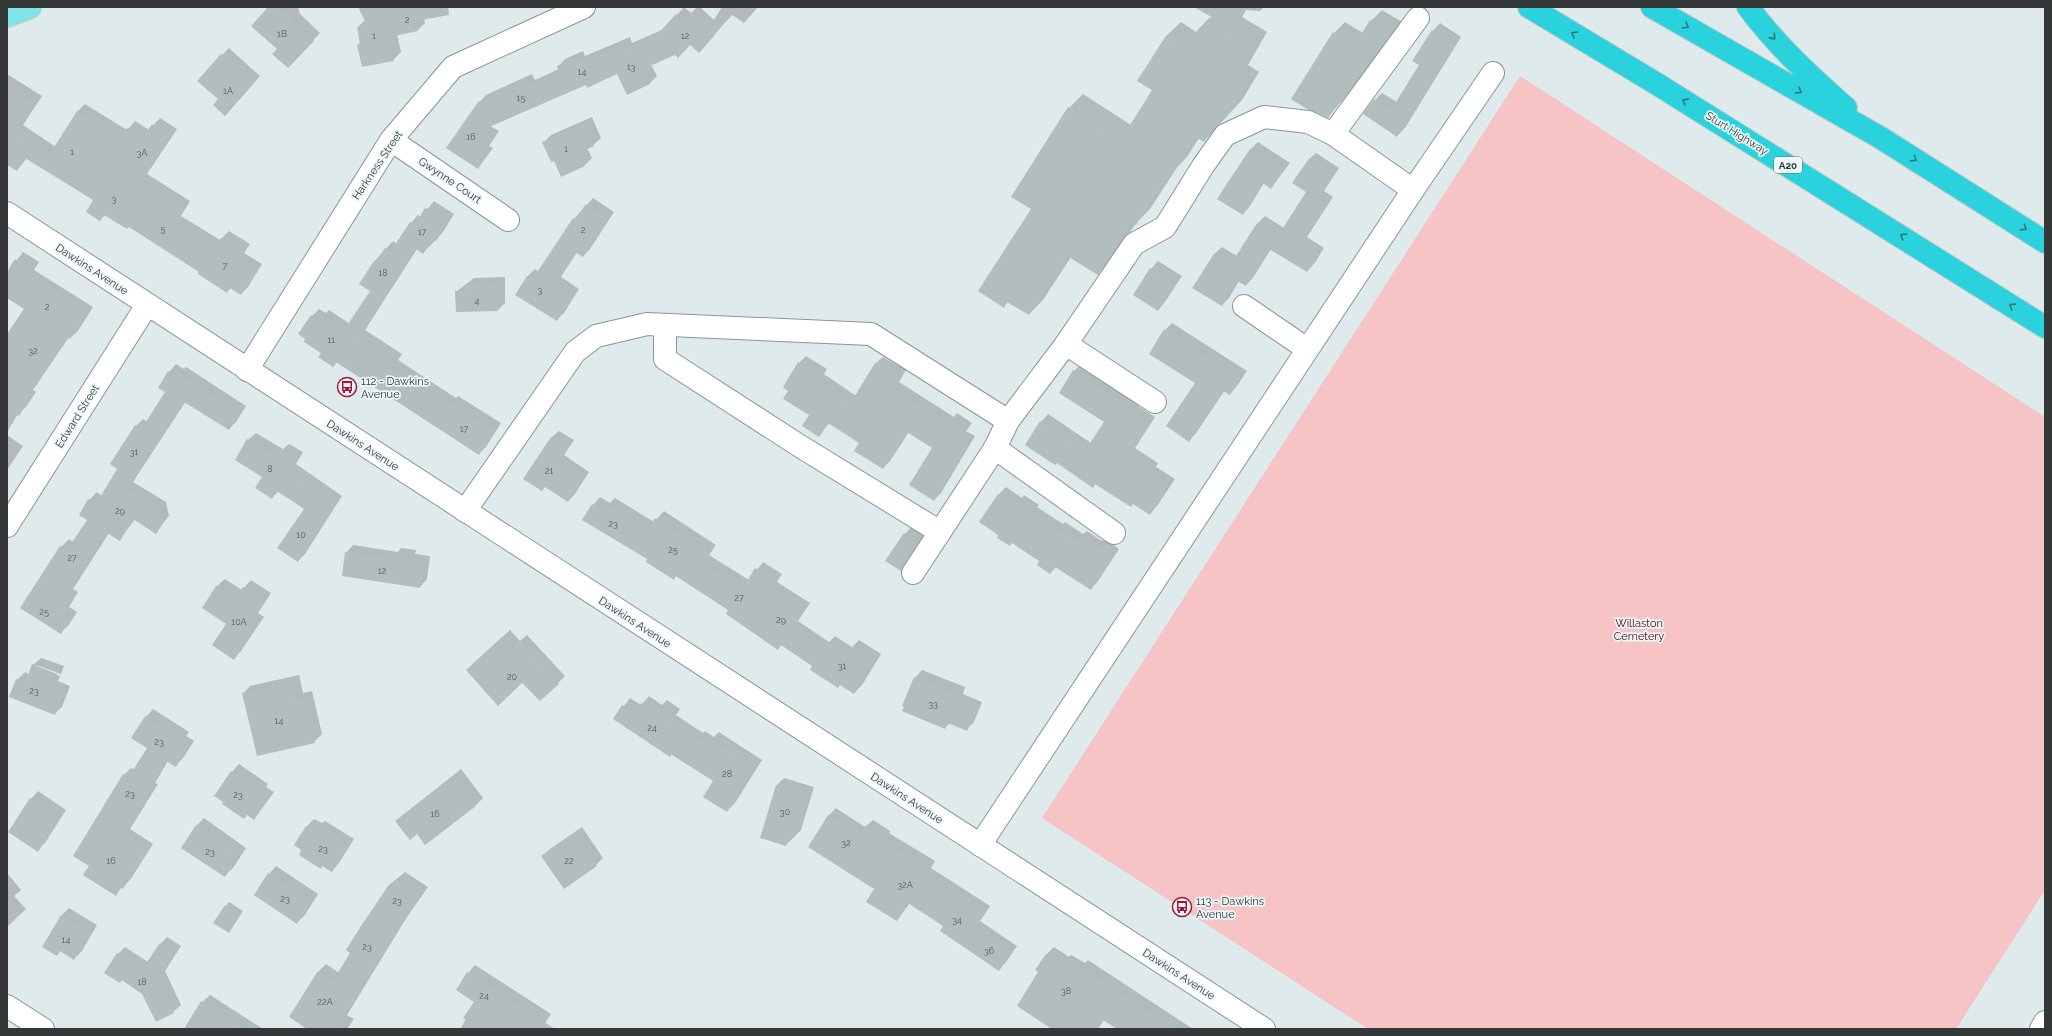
<svg xmlns="http://www.w3.org/2000/svg" width="2052" height="1036" viewBox="0 0 2052 1036" font-family="Raleway,sans-serif">
<style>
.green{fill:#f6c4c5}
.shadow{fill:#0003}
.building{fill:#b2bdbe}
.lines{fill:none;stroke-linecap:round;stroke-linejoin:round}
.minor-casing{stroke:#8a9596;stroke-width:24}
.major-casing{stroke:#c6c7c8;stroke-width:24}
.highway-casing{stroke:#c6c7c8;stroke-width:24}
.minor{stroke:#fff;stroke-width:22}
.major{stroke:#7fe4ea;stroke-width:22}
.highway{stroke:#29d2dc;stroke-width:22}
.oneway{stroke:#30767a}
.labels{text-anchor:middle;stroke-width:3.5;stroke-linejoin:round;paint-order:stroke}
.number-label{font-size:9px;fill:#54595a}
.shield{fill:#ebf7f8;stroke:#6b7172;stroke-width:1}
.shield-label{font-size:10px;font-weight:bold;fill:#343839}
.street-label{font-size:11px;fill:#343839;stroke:#ebf7f8}
.poi-label{font-size:11px;fill:#343839;stroke:#ebf7f8;text-anchor:start}
.park-label{font-size:11px;fill:#570014;stroke:#ebf7f8}
</style>
<rect width="100%" height="100%" fill="#deeaeb"/>
<!-- green -->
<polygon class="green" points="1520,76 2045,417 2045,890 1956,1029 1368,1029 1042,818"/>
<!-- shadow -->
<g class="shadow">
<polygon points="269,7 298,7 300,14 320,33 295,60 278,49"/>
<polygon points="359,7 451,7 429,9 424,17 425,23 418,30 397,34 401,52 393,60 358,45 361,42 358,27 366,19"/>
<polygon points="684,7 691,13 697,7 700,7 714,20 722,7 758,7 744,23 732,15 706,44 690,44 675,54 651,64 657,76 649,84 617,73 586,83 490,126 499,131 489,146 493,148 478,168 479,103 486,95 532,74 535,80 559,69 558,67 565,59 583,51 585,56 630,37 632,43 664,29"/>
<polygon points="1201,7 1264,7 1260,11 1246,10 1242,17 1267,32 1248,65 1259,72 1242,100 1204,141 1199,138 1187,157 1178,166 1150,209 1136,223 1112,260 1097,274 1071,257 1043,300 1029,314 1009,301 1004,306 1032,209 1069,108 1083,94 1131,125 1153,90 1138,80 1166,36 1181,22 1196,32 1209,18 1213,17"/>
<polygon points="1382,10 1402,22 1353,88 1328,117 1334,33 1345,22 1363,33 1371,21"/>
<polygon points="1440,23 1461,37 1405,128 1397,136 1375,100 1382,93 1397,102 1421,65 1433,31"/>
<polygon points="229,48 260,76 232,107 219,99 222,55"/>
<polygon points="7,74 42,96 23,125 56,147 78,111 85,104 127,130 135,121 149,130 160,118 177,129 147,174 190,201 181,216 220,240 229,231 250,244 244,253 262,264 248,287 241,294 231,288 227,291 201,271 129,226 106,214 100,220 94,200 27,158 17,170 7,163"/>
<polygon points="592,117 601,138 593,145 587,148 592,158 584,166 555,160 544,142 551,135"/>
<polygon points="1258,142 1290,163 1271,188 1264,183 1250,206 1243,214 1218,198 1251,149"/>
<polygon points="1316,153 1339,168 1324,191 1333,197 1307,237 1324,248 1314,264 1307,271 1271,249 1253,278 1246,285 1239,281 1229,298 1222,305 1194,288 1214,254 1222,247 1237,256 1258,223 1265,216 1284,228 1308,192 1294,183 1308,160"/>
<polygon points="593,198 614,212 590,249 583,256 577,252 561,277 579,289 564,313 556,320 527,277 535,269 539,272 574,219"/>
<polygon points="434,201 454,214 443,232 423,253 417,249 365,330 402,354 398,360 456,398 458,396 501,423 486,447 478,454 322,353 312,316 319,309 326,313 329,310 350,324 372,291 374,262 393,241 397,244 411,223 418,215 421,217"/>
<polygon points="23,252 39,262 34,270 93,307 78,331 70,338 69,337 33,390 36,392 26,407 18,414 7,432 7,336 25,309 7,297 7,273"/>
<polygon points="1158,261 1182,276 1165,302 1158,310 1151,269"/>
<polygon points="505,277 505,303 498,310 456,292 474,278"/>
<polygon points="1172,323 1247,371 1237,386 1230,394 1225,390 1196,433 1189,441 1196,383 1165,330"/>
<polygon points="806,356 827,369 824,374 856,396 875,364 883,357 906,370 899,382 954,417 957,413 972,423 966,431 975,436 941,493 934,500 934,448 909,432 890,461 883,468 861,443 830,422 819,436 811,415 790,391 799,363"/>
<polygon points="1082,363 1141,403 1138,406 1155,417 1135,448 1158,463 1156,467 1175,479 1157,506 1150,513 1041,422 1048,414 1091,443 1105,422 1060,392 1074,371"/>
<polygon points="176,364 184,369 186,367 246,406 236,422 229,429 186,401 133,482 166,502 169,516 156,532 135,519 120,539 109,533 73,589 78,592 69,607 77,612 68,626 60,633 21,608 61,547 69,539 73,542 88,520 80,515 89,500 97,492 102,496 119,469 136,426 143,419 148,422 166,392 159,387 169,372"/>
<polygon points="559,431 574,440 564,455 589,472 575,494 568,501 546,486 551,438"/>
<polygon points="256,433 283,449 289,444 303,452 296,464 342,496 305,554 298,561 305,509 279,491 272,497 248,440"/>
<polygon points="7,435 23,446 7,470"/>
<polygon points="1006,487 1022,498 1024,495 1039,505 1037,507 1063,524 1065,522 1083,534 1087,531 1102,541 1105,538 1119,549 1098,581 1091,589 1056,567 1050,573 1041,561 981,522 999,494"/>
<polygon points="600,497 610,503 615,498 654,522 664,511 716,545 709,555 749,580 763,562 782,574 777,582 810,603 798,621 829,642 835,636 852,647 859,640 881,654 862,685 854,693 782,645 778,648 730,610 649,559 593,505"/>
<polygon points="912,526 925,535 908,562 901,570 887,560 905,534"/>
<polygon points="353,545 398,552 401,548 416,550 415,554 430,556 427,579 420,587 346,553"/>
<polygon points="225,579 242,590 251,580 271,593 258,613 264,617 241,651 234,658 227,624 203,608 217,586"/>
<polygon points="510,630 520,641 527,635 565,676 558,683 522,682 474,663"/>
<polygon points="41,658 64,666 61,674 36,665 36,667 60,676 58,681 70,686 62,707 54,714 17,680 25,672 30,675 33,665"/>
<polygon points="922,670 965,687 963,694 982,702 974,722 967,729 950,723 945,728 915,678"/>
<polygon points="299,675 303,693 312,691 322,734 314,742 243,694 250,686"/>
<polygon points="649,696 662,705 667,700 680,709 676,715 703,733 705,731 714,737 719,732 762,760 735,803 727,811 714,781 614,719 630,698 641,705"/>
<polygon points="153,709 189,732 186,736 194,741 183,758 175,766 168,761 155,783 158,784 130,829 153,844 130,880 115,894 90,865 124,775 131,768 135,770 148,748 133,738 146,717"/>
<polygon points="239,764 268,784 266,787 274,792 254,819 248,814 232,772"/>
<polygon points="461,769 483,798 476,805 425,844 417,833 396,821"/>
<polygon points="784,778 814,787 801,830 786,845 761,838 777,785"/>
<polygon points="38,791 66,810 45,843 37,850 31,799"/>
<polygon points="836,808 865,827 873,820 890,831 889,833 935,861 931,868 990,906 980,921 1017,946 1006,962 999,969 944,926 910,903 897,920 828,816"/>
<polygon points="204,818 246,848 233,868 225,875 196,826"/>
<polygon points="314,819 322,823 325,821 354,839 339,863 332,871 323,865 320,868 303,850 295,845 307,826"/>
<polygon points="582,827 603,858 596,865 542,856 550,849"/>
<polygon points="276,866 318,894 305,915 297,922 255,895 269,874"/>
<polygon points="405,872 428,887 407,917 347,1015 354,1019 347,1029 309,1029 290,1017 319,971 326,964 339,973 388,886"/>
<polygon points="7,873 21,890 14,896 26,909 7,927"/>
<polygon points="229,902 243,911 229,932 226,906"/>
<polygon points="69,908 97,925 82,951 74,959 61,950 56,955 43,946 62,915"/>
<polygon points="167,937 181,946 165,971 181,1005 173,1012 123,979 120,982 118,954 125,947 148,962 160,944"/>
<polygon points="1054,947 1069,957 1071,955 1085,963 1088,960 1193,1029 1119,1029 1104,1020 1098,1029 1054,1029 1040,972 1046,955"/>
<polygon points="475,965 551,1014 541,1029 461,1029 475,1001 468,973"/>
<polygon points="210,995 263,1029 194,1029 202,1002"/>
</g>
<!-- building -->
<g class="building">
<polygon points="268,7 276,7 281,12 286,11 292,16 293,22 314,41 288,68 272,54 277,49 251,26"/>
<polygon points="358,7 448,7 449,15 416,21 418,31 389,37 394,61 362,67 357,45 360,44 357,27 367,25"/>
<polygon points="1194,7 1242,7 1228,32 1253,47 1234,80 1245,87 1227,116 1215,128 1204,142 1195,137 1173,172 1171,171 1136,225 1132,222 1098,275 1067,256 1029,315 1007,302 1004,308 978,291 1031,209 1011,197 1068,107 1120,141 1152,90 1137,81 1166,36 1202,59 1194,33 1222,23"/>
<polygon points="691,12 715,35 699,53 690,45 678,58 675,55 643,69 650,84 627,95 617,74 587,88 586,85 480,131 492,139 483,154 486,156 478,169 446,148 478,102 525,81 527,87 559,73 557,66 575,57 578,62 622,44 625,50 657,35 676,14 683,20"/>
<polygon points="1370,20 1391,34 1342,101 1340,100 1328,118 1307,109 1291,99 1333,32 1354,46"/>
<polygon points="1432,30 1455,45 1397,137 1363,114 1374,99 1391,110 1419,65 1412,61"/>
<polygon points="221,54 254,83 225,116 213,105 218,99 197,81"/>
<polygon points="7,86 35,104 16,133 49,155 77,111 120,138 127,128 143,138 152,124 170,136 141,182 184,209 175,223 214,248 221,238 243,252 238,260 256,272 241,295 230,288 227,293 198,274 199,272 129,227 127,229 104,215 100,221 86,212 93,200 25,158 17,171 7,165"/>
<polygon points="584,124 594,146 579,153 585,166 561,177 554,161 551,162 542,142"/>
<polygon points="1250,149 1283,171 1271,189 1263,183 1243,215 1217,199"/>
<polygon points="1308,160 1333,176 1318,199 1327,204 1300,245 1317,256 1307,272 1269,249 1246,286 1237,281 1222,306 1192,288 1214,254 1231,264 1257,223 1278,236 1306,192 1292,183"/>
<polygon points="585,205 608,219 583,257 575,252 554,285 572,297 557,321 515,295 527,276 532,280 573,218 575,220"/>
<polygon points="425,208 448,222 436,241 433,239 423,254 416,249 358,338 395,361 391,368 448,405 450,403 494,431 479,455 337,362 333,367 318,357 321,353 304,342 305,339 298,334 311,315 318,320 321,316 343,332 370,291 359,284 374,261 376,262 385,248 391,251 410,222 415,225"/>
<polygon points="15,259 33,270 28,277 86,315 70,339 67,337 26,398 29,400 19,416 7,408 7,334 24,309 7,298 7,272"/>
<polygon points="1150,268 1175,284 1158,311 1133,295"/>
<polygon points="498,284 498,311 456,312 455,291 466,291 466,285"/>
<polygon points="1164,329 1240,379 1230,395 1223,391 1189,442 1166,426 1195,383 1149,354"/>
<polygon points="798,362 821,377 817,381 850,404 875,363 899,378 893,389 946,424 949,420 965,430 960,438 969,444 934,501 909,485 932,448 907,432 883,469 854,451 859,443 828,423 819,437 802,426 809,415 783,399 788,391 783,387"/>
<polygon points="1073,370 1134,411 1132,414 1148,425 1128,456 1151,471 1149,474 1168,487 1150,515 1133,504 1131,507 1095,484 1093,488 1057,463 1055,465 1025,445 1040,421 1085,451 1104,422 1059,393"/>
<polygon points="168,371 176,376 178,374 240,413 229,430 184,402 127,489 159,510 162,525 156,534 133,519 120,541 107,533 66,596 72,600 62,615 70,619 61,634 20,608 60,546 67,550 87,520 79,515 88,499 96,504 117,469 110,464 135,425 141,430 165,392 158,388"/>
<polygon points="551,437 567,448 557,463 582,480 568,502 545,487 542,491 523,479"/>
<polygon points="247,439 276,457 280,450 296,460 289,472 335,504 298,562 277,548 304,509 277,491 272,499 255,488 262,477 235,460"/>
<polygon points="998,494 1014,505 1016,502 1032,513 1030,515 1055,532 1057,529 1076,541 1079,537 1095,548 1096,545 1113,556 1091,590 1055,567 1050,574 1037,565 1039,561 1012,543 1010,546 997,538 998,535 979,522"/>
<polygon points="592,504 603,511 607,505 648,530 655,518 709,553 703,563 743,588 755,568 775,581 770,590 803,611 791,629 822,650 827,643 846,655 851,647 874,662 854,694 840,685 838,688 810,670 812,666 781,645 778,650 726,614 728,610 676,576 674,580 646,562 647,559 582,520"/>
<polygon points="904,533 918,542 901,571 885,561"/>
<polygon points="345,552 392,559 393,555 409,557 408,561 424,563 420,588 342,576"/>
<polygon points="216,586 236,598 243,587 265,601 252,621 257,624 234,660 212,645 226,624 202,608"/>
<polygon points="502,637 512,648 520,641 559,684 540,701 522,683 498,706 466,670"/>
<polygon points="32,664 57,674 51,688 63,693 55,715 9,697 16,679 25,683"/>
<polygon points="914,677 958,695 956,701 976,709 967,731 948,723 945,729 902,711 904,707 902,706"/>
<polygon points="291,682 295,700 304,698 315,743 257,756 242,693"/>
<polygon points="641,703 655,712 659,707 674,717 670,723 695,740 697,738 707,744 711,739 756,767 727,812 703,797 713,781 672,754 670,757 613,719 622,705 635,713"/>
<polygon points="145,716 182,740 180,744 187,749 176,767 166,761 148,790 151,792 123,837 147,852 123,889 121,887 116,896 83,875 89,866 73,856 123,774 128,778 147,748 131,738"/>
<polygon points="231,771 261,792 259,795 267,800 254,820 247,815 244,819 222,804 223,802 214,796"/>
<polygon points="453,776 476,806 425,845 417,834 410,840 395,821"/>
<polygon points="776,785 807,794 794,838 789,836 786,846 760,838"/>
<polygon points="30,798 59,817 38,852 8,832"/>
<polygon points="828,815 859,835 865,826 884,839 882,841 928,869 924,876 983,914 974,929 1011,954 999,971 940,931 943,926 908,903 897,921 866,902 874,889 808,847"/>
<polygon points="196,825 239,855 225,877 181,848"/>
<polygon points="306,826 314,831 316,827 347,847 332,872 322,866 321,869 299,855 301,850 294,845"/>
<polygon points="575,833 597,866 564,889 541,856"/>
<polygon points="268,873 312,901 297,924 254,895"/>
<polygon points="397,879 421,895 400,925 336,1029 307,1029 289,1017 318,971 333,981 350,953 346,950 361,926 388,886 391,888"/>
<polygon points="225,905 240,915 229,933 213,923"/>
<polygon points="61,915 91,933 74,960 60,951 57,956 42,947"/>
<polygon points="159,944 174,954 158,979 174,1013 156,1022 142,994 122,980 120,983 104,973 117,953 142,970"/>
<polygon points="1046,954 1061,964 1063,962 1078,971 1080,967 1175,1029 1117,1029 1103,1020 1097,1029 1052,1029 1017,1006 1038,972 1035,970"/>
<polygon points="467,972 555,1029 460,1029 466,1020 463,1018 474,1002 456,990"/>
<polygon points="201,1001 244,1029 184,1029"/>
</g>
<g class="lines">
<!-- minor casing -->
<g class="minor-casing">
<g id="minor">
<polyline points="1333,134 1418,18"/>
<polyline points="391,140 508,220"/>
<polyline points="7,213 1264,1029"/>
<polyline points="1244,306 1307,349"/>
<polyline points="665,325 665,359 803,448 940,532"/>
<polyline points="1066,344 1155,402"/>
<polyline points="247,370 391,140 453,67 584,7"/>
<polyline points="995,448 1114,533"/>
<polyline points="465,511 575,352 596,336 647,324 871,334 1008,421"/>
<polyline points="7,526 147,305"/>
<polyline points="913,573 995,448 1008,421 1066,344 1134,244 1165,227 1203,166 1225,135 1264,117 1308,122 1333,134 1413,190"/>
<polyline points="980,845 1413,190 1493,73"/>
<polyline points="7,1006 43,1029"/>
<polyline points="2041,1029 2045,1022"/>
</g>
</g>
<!-- major casing -->
<g class="major-casing">
<polyline id="major" points="7,16 30,7"/>
</g>
<!-- highway casing -->
<g class="highway-casing">
<g id="highway">
<polyline points="1529,7 1657,84 2045,327"/>
<polyline points="1652,7 1881,138 2045,242"/>
<path d="M1748,7C1776,45 1811,77 1846,108"/>
</g>
</g>
<!-- minor -->
<use href="#minor" class="minor"/>
<!-- major -->
<use href="#major" class="major"/>
<!-- highway -->
<use href="#highway" class="highway"/>
</g>
<!-- one-way arrows -->
<defs><path id="oneway-chevron" d="M-2-3.5L2.5 0L-2 3.5" fill="none" stroke-width="1.6" stroke-linecap="round" stroke-linejoin="round"/></defs>
<g class="oneway">
<use href="#oneway-chevron" transform="translate(1686 26) rotate(30)"/>
<use href="#oneway-chevron" transform="translate(1574 34) rotate(-149)"/>
<use href="#oneway-chevron" transform="translate(1773 37) rotate(48)"/>
<use href="#oneway-chevron" transform="translate(1799 91) rotate(30)"/>
<use href="#oneway-chevron" transform="translate(1685 101) rotate(-148)"/>
<use href="#oneway-chevron" transform="translate(1914 159) rotate(32)"/>
<use href="#oneway-chevron" transform="translate(2024 228) rotate(32)"/>
<use href="#oneway-chevron" transform="translate(1903 236) rotate(-147)"/>
<use href="#oneway-chevron" transform="translate(2012 306) rotate(-147)"/>
</g>
<!-- icons -->
<defs>
<g id="bus-ring" transform="scale(1)"><circle r="9.5" fill="#ebf7f8" stroke="#aa1435" stroke-width="1.5"/><path d="M-5-6H5V4H4V6H2V4H-2V6H-4V4H-5ZM-3.5-4V0h7V-4ZM-3.5 1.2v1.5H-2V1.2ZM2 1.2v1.5H3.5V1.2Z" fill="#aa1435"/></g>
</defs>
<g fill-rule="evenodd">
<use href="#bus-ring" x="347" y="387"/>
<use href="#bus-ring" x="1182" y="907"/>
</g>
<g class="labels">
<!-- number labels -->
<g class="number-label">
<text x="407" y="23">2</text>
<text x="282" y="37">1B</text>
<text x="374" y="39">1</text>
<text x="685" y="39">12</text>
<text x="631" y="70">13</text>
<text x="582" y="75">14</text>
<text x="228" y="94">1A</text>
<text x="521" y="101">15</text>
<text x="471" y="140">16</text>
<text x="566" y="152">1</text>
<text x="72" y="155">1</text>
<text x="142" y="156">3A</text>
<text x="114" y="202">3</text>
<text x="163" y="232">5</text>
<text x="583" y="233">2</text>
<text x="422" y="235">17</text>
<text x="225" y="269">7</text>
<text x="383" y="276">18</text>
<text x="540" y="293">3</text>
<text x="477" y="304">4</text>
<text x="47" y="310">2</text>
<text x="331" y="343">11</text>
<text x="33" y="354">32</text>
<text x="464" y="432">17</text>
<text x="134" y="455">31</text>
<text x="270" y="472">8</text>
<text x="549" y="474">21</text>
<text x="120" y="514">29</text>
<text x="613" y="527">23</text>
<text x="301" y="538">10</text>
<text x="673" y="553">25</text>
<text x="72" y="561">27</text>
<text x="382" y="574">12</text>
<text x="739" y="601">27</text>
<text x="44" y="615">25</text>
<text x="781" y="623">29</text>
<text x="239" y="625">10A</text>
<text x="842" y="669">31</text>
<text x="512" y="680">20</text>
<text x="34" y="694">23</text>
<text x="933" y="707">33</text>
<text x="279" y="724">14</text>
<text x="652" y="731">24</text>
<text x="159" y="745">23</text>
<text x="727" y="777">28</text>
<text x="130" y="797">23</text>
<text x="238" y="798">23</text>
<text x="785" y="815">30</text>
<text x="435" y="817">16</text>
<text x="846" y="846">32</text>
<text x="323" y="852">23</text>
<text x="210" y="855">23</text>
<text x="111" y="864">16</text>
<text x="569" y="864">22</text>
<text x="905" y="888">32A</text>
<text x="285" y="902">23</text>
<text x="397" y="904">23</text>
<text x="957" y="923">34</text>
<text x="66" y="943">14</text>
<text x="367" y="950">23</text>
<text x="989" y="954">36</text>
<text x="142" y="985">18</text>
<text x="1066" y="994">38</text>
<text x="484" y="999">24</text>
<text x="325" y="1005">22A</text>
</g>
<!-- shield labels -->
<rect class="shield" x="1774" y="157" width="28" height="16" rx="3"/>
<g class="shield-label">
<text x="1788" y="169">A20</text>
</g>
<!-- street labels -->
<g class="street-label">
<text transform="translate(1737 133) rotate(32)" y="4">Sturt Highway</text>
<text transform="translate(377 165) rotate(-56)" y="4">Harkness Street</text>
<text transform="translate(450 180) rotate(34)" y="4">Gwynne Court</text>
<text transform="translate(92 269) rotate(33)" y="4">Dawkins Avenue</text>
<text transform="translate(77 416) rotate(-58)" y="4">Edward Street</text>
<text transform="translate(363 445) rotate(33)" y="4">Dawkins Avenue</text>
<text transform="translate(635 622) rotate(33)" y="4">Dawkins Avenue</text>
<text transform="translate(907 798) rotate(33)" y="4">Dawkins Avenue</text>
<text transform="translate(1179 974) rotate(33)" y="4">Dawkins Avenue</text>
</g>
<!-- poi labels -->
<g class="poi-label">
<text x="361" y="385">112 - Dawkins<tspan x="361" dy="13">Avenue</tspan></text>
<text x="1196" y="905">113 - Dawkins<tspan x="1196" dy="13">Avenue</tspan></text>
</g>
<!-- park labels -->
<g class="park-label">
<text x="1639" y="627">Willaston<tspan x="1639" dy="13">Cemetery</tspan></text>
</g>
</g>
<!-- border -->
<rect width="2052" height="1036" fill="none" stroke="#343839" stroke-width="16"/>
</svg>
